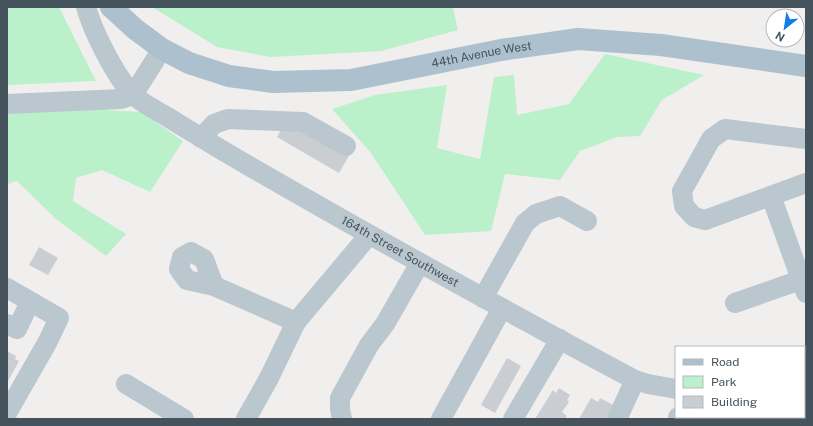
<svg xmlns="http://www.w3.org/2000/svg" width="813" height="426" viewBox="0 0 813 426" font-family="'Public Sans',sans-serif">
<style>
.green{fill:#baf1cb}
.building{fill:#caced3}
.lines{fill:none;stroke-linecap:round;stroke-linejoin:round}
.minor{stroke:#bbc7ce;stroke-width:20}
.major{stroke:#acc0ce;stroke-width:22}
.labels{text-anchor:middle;stroke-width:4;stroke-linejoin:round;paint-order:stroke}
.street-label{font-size:12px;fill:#45535c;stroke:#fff}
</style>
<rect width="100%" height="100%" fill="#f1eeee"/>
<!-- green -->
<g class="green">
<polygon points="7,7 59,7 96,81 7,85"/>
<polygon points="152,7 453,7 458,30 381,51 270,57 217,47"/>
<polygon points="605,54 704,75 662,100 640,136 617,137 580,151 560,180 505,174 491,231 425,235 371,153 332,109 375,95 447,85 437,148 480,159 494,77 514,75 517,115 569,104"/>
<polygon points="42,106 141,112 183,141 150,192 102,170 76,178 73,201 126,234 106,256 56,219 17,181 7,184 7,111"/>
</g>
<!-- building -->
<g class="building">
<polygon points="289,125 350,154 339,173 277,137 283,126"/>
<polygon points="39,247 58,258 48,275 29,265"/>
<polygon points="7,351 16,356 15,359 19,361 7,383"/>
<polygon points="507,358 521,366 495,413 481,405"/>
<polygon points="559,388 570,395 567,400 569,402 562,412 567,416 565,419 535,419 553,390 556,393"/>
<polygon points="804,391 806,391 806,417 800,419 800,417 804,417"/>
<polygon points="591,398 598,402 600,398 613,405 606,419 579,419"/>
</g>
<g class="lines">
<!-- minor -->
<g class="minor">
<path id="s1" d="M86,7C93,32 115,75 132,94C141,103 158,111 169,118C200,137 231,156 263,174C386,245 510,313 635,380L648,384L676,389"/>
<polyline points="133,95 162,49"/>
<polyline points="7,104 121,99 133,95"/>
<polyline points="201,138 214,124 228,119 303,122 346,146"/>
<polyline points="806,139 725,129 711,139 682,191 684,206 694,217 705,220 806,183"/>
<polyline points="771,196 806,293"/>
<polyline points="214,286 204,259 191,252 182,257 179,269 187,280 214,286 296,322"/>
<polyline points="7,288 59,318 47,343 7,413"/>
<polyline points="483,298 525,223 536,214 560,206 587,221"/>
<polyline points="735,303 806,278"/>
<polyline points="7,324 17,329 30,302"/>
<polyline points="804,361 806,360"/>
<polyline points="126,384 184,419"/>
<polyline points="778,417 779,419"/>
<polyline points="246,419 269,378 296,322 369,235"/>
<polyline points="342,419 340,409 340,398 369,345 385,324 420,263"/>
<polyline points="441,419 502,308"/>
<polyline points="513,419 560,339"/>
<polyline points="617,419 635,380"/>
<polyline points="678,419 678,417"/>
<polyline points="757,419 757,417"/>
</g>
<!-- major -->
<path class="major" id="s2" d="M111,7L135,29L162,49L189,63L229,76L273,82L351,80L501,50L578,39L661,45L806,66"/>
</g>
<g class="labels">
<!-- street labels -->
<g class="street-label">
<text dy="4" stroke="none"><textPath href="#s2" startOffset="394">44th Avenue West</textPath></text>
<text dy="4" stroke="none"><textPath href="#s1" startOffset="410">164th Street Southwest</textPath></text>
</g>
</g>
<!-- border -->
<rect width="813" height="426" fill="none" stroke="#45535c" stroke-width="16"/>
<!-- legend -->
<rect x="675" y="346" width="130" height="72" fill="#ffffff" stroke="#b5babe"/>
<rect x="683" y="359" width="20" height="6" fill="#acc0ce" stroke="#b5babe"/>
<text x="711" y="366" font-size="12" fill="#45535c">Road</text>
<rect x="683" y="376" width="20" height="12" fill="#baf1cb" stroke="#b5babe"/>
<text x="711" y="386" font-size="12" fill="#45535c">Park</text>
<rect x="683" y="396" width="20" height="12" fill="#caced3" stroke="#b5babe"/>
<text x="711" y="406" font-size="12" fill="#45535c">Building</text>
<!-- north arrow -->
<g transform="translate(785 28) rotate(210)"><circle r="19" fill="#ffffff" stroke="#b5babe"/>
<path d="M0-3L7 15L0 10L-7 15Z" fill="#117de8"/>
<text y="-6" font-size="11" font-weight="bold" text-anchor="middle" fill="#45535c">N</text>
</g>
</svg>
